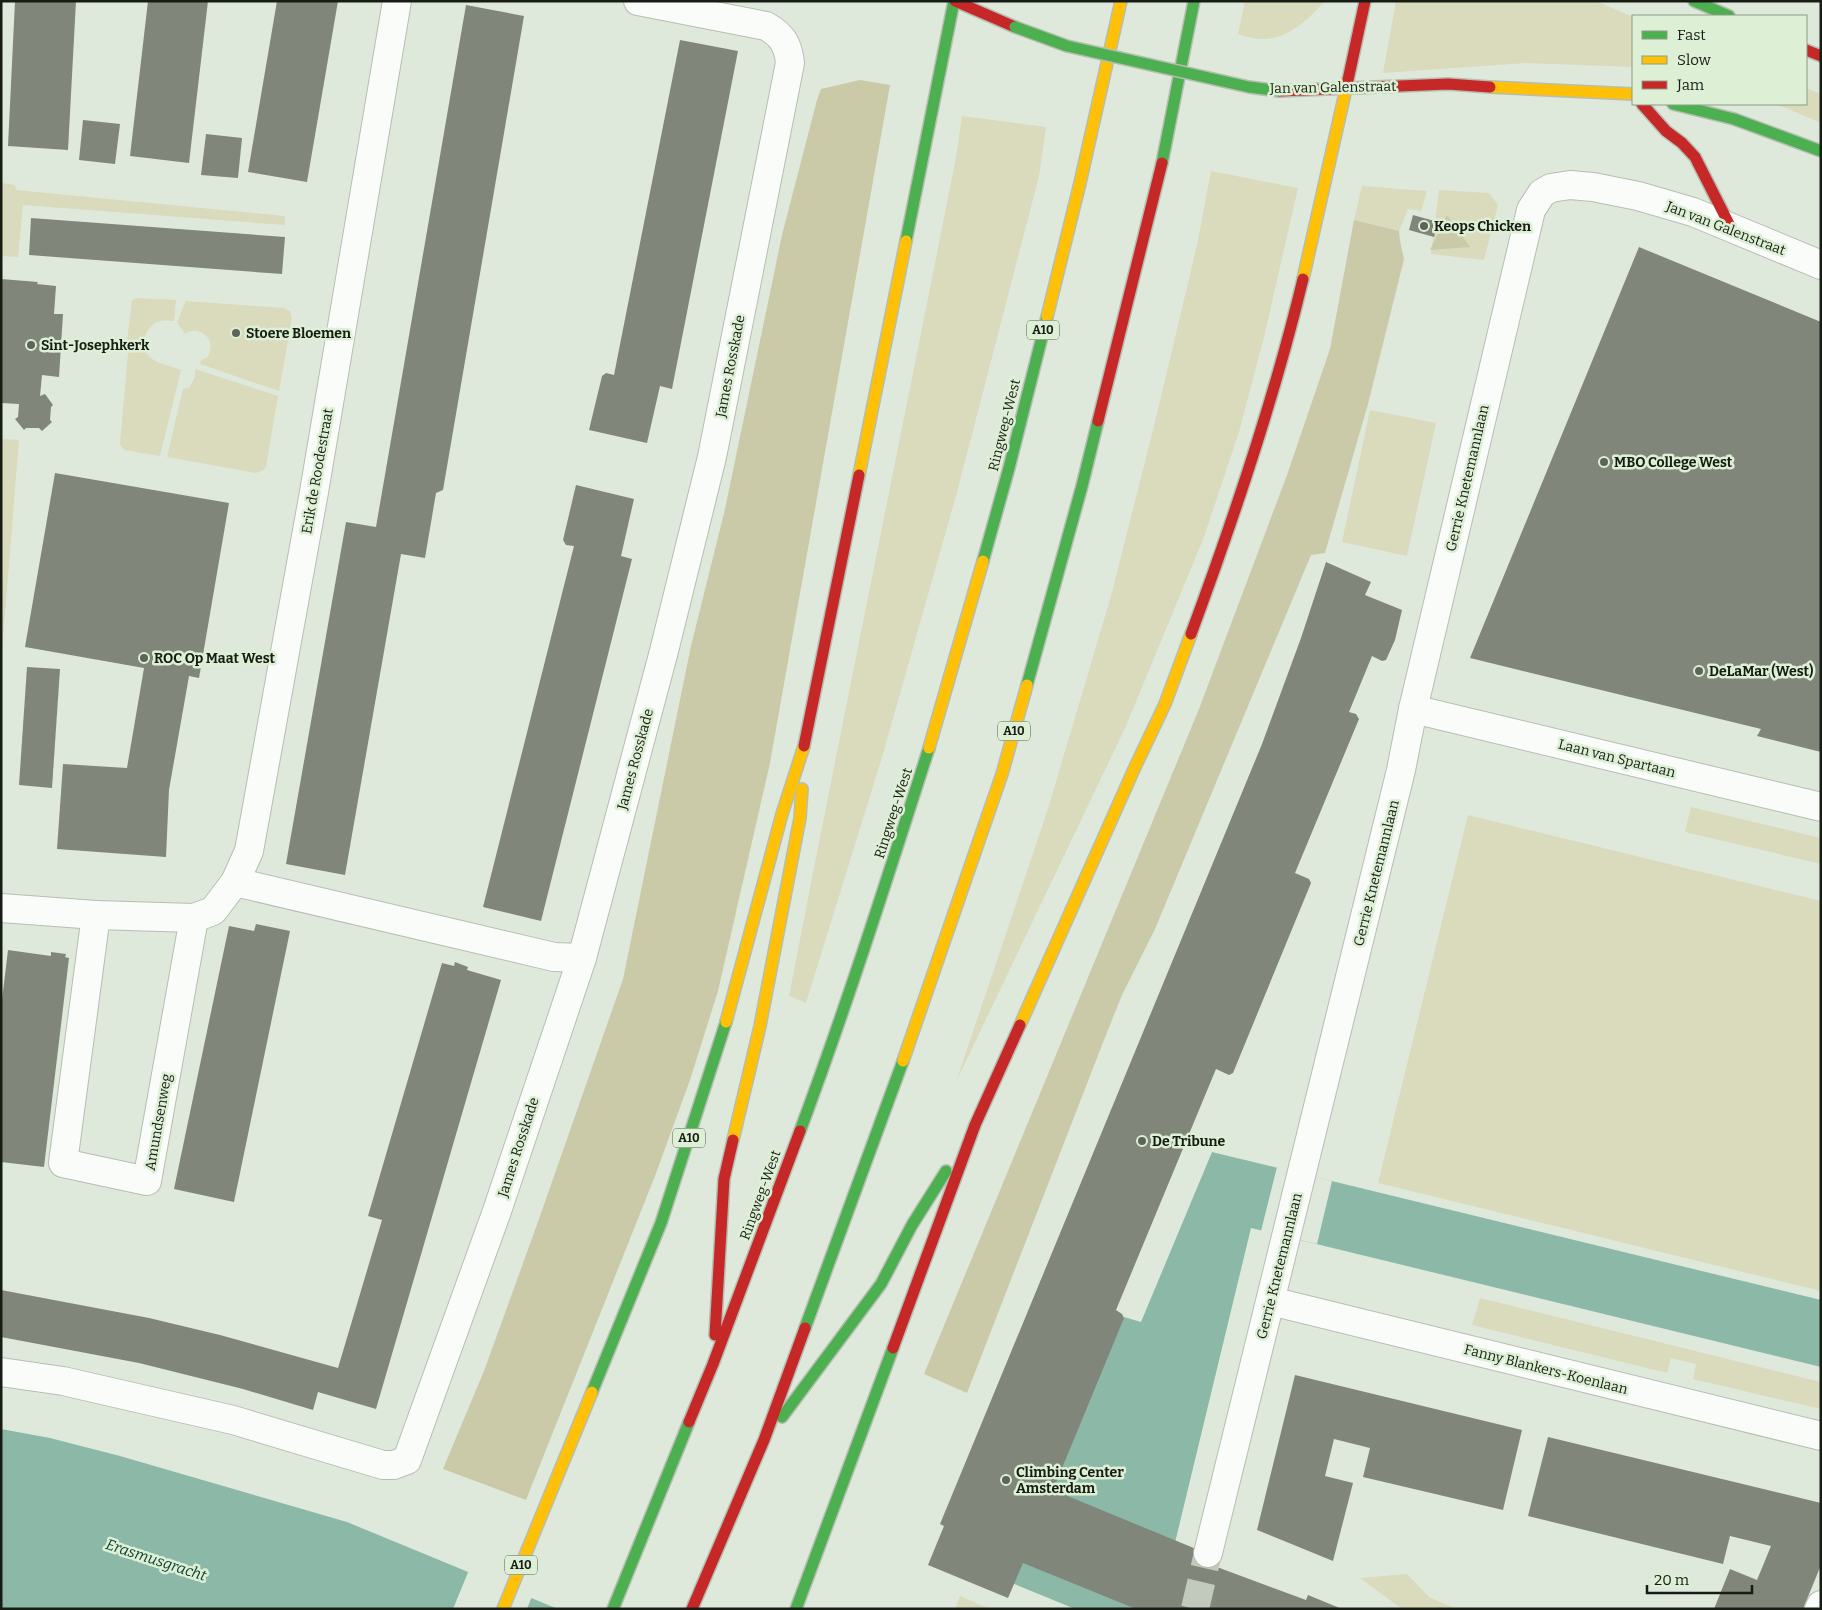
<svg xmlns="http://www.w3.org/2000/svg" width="1822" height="1610" viewBox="0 0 1822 1610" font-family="Bitter,serif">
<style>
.green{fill:#dadabc}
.forest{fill:#cac9a8}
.water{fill:#8cb8a8}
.pier{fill:#dfe9db}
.building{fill:#81867b}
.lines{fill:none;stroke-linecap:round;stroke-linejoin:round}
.street-tunnel{stroke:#c1cabd;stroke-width:28;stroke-dasharray:28 14;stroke-linecap:butt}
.street-casing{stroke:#b6beb2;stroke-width:30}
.fast-casing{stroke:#b6beb2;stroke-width:14}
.slow-casing{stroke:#b6beb2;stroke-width:14}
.jam-casing{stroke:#b6beb2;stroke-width:14}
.street{stroke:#fafcfa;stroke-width:28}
.fast{stroke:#4caf50;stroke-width:11}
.slow{stroke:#ffc107;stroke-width:11}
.jam{stroke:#c62828;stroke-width:11}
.fast-bridge-casing{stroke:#b6beb2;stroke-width:14;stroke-linecap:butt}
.fast-bridge{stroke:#4caf50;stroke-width:11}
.poi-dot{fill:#5d645a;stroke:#ddefd5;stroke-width:2}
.labels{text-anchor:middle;stroke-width:5;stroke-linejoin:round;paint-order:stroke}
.shield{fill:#ddefd5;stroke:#525c4e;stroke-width:1}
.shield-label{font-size:12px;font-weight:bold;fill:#171d14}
.street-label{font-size:14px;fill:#171d14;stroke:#ddefd5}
.poi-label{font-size:14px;font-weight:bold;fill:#171d14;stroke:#ddefd5;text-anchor:start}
.water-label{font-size:15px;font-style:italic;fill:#083e32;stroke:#ddefd5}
</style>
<rect width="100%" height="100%" fill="#dfe9db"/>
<!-- green -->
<g class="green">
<path d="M1245,1H1325C1309,19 1287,40 1261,39C1254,39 1245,36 1238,34Z"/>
<polygon points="1396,1 1596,1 1633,17 1633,67 1526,63 1383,73"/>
<polygon points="1806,88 1821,94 1821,123 1786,108 1772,104 1806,104"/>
<path d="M962,116L1046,127L1039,176L956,496L883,754L806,1003L789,996C843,716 901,437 956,157Z"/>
<polygon points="1211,171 1298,188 1265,333 1239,432 1204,537 1126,726 956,1082 1047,812 1111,596 1154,426 1197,245"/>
<polygon points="1,183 15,185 16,190 285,216 285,225 23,205 18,257 1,256"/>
<polygon points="1362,186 1427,191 1421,211 1408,209 1399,231 1354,220"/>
<polygon points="1439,190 1489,193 1498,205 1484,260 1431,254"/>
<path d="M137,298L176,300L174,321C152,318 148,327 142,345L126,349L132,300Z"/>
<path d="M186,301L284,308L290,311L292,318L279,391L200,364L201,360L207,358C208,356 210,353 210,350C214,336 196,325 185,334L177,322Z"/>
<path d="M145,351C154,365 167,364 181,370L160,456L124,450L120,444L128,353Z"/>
<polygon points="195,369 278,396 266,467 263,470 256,473 167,457 183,389 189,388 195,377"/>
<polygon points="1370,410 1436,423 1407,556 1342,542"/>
<polygon points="1,439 19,440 1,664"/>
<polygon points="1691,807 1821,838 1821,864 1685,832"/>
<polygon points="1468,815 1821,901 1821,1291 1378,1183"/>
<polygon points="1480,1298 1821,1382 1821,1409 1693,1379 1696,1364 1671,1358 1667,1373 1472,1325"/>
<polygon points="1407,1574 1429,1597 1456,1609 1402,1609 1360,1578"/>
<polygon points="960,1596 990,1609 955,1609"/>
</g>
<!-- forest -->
<g class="forest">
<polygon points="860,80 890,85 770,763 718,991 690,1080 655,1176 526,1500 443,1469 484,1371 539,1219 623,979 691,646 725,509 782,235 817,100 821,89"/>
<polygon points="1447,215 1470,247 1430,250"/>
<polygon points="1354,220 1399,231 1400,241 1404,259 1368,404 1325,553 1311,555 1155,929 1122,995 1102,1045 967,1393 924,1374 1199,709 1287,475 1330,349"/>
</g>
<!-- water -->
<g class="water">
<polygon points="1212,1152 1821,1300 1821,1367 1251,1228 1159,1609 1075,1609 1007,1581 1124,1317 1141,1322"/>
<polygon points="1,1429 50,1438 120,1456 347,1522 558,1609 1,1609"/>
</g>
<!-- pier -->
<g class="pier">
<polygon points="1277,1167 1332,1181 1317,1244 1261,1231"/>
<polygon points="469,1570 532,1596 527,1609 453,1609"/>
</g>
<!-- building -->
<g class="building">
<polygon points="15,1 76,1 68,150 8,146"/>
<polygon points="148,1 208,1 189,163 130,156"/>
<polygon points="277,1 338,1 307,182 248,172"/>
<polygon points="466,5 524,16 443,490 436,493 425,558 401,554 345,875 286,864 346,522 376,527"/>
<polygon points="680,40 738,51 672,389 660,386 647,443 589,430 602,376 606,373 614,375"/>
<polygon points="83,120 120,124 115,164 79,160"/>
<polygon points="206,134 242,138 238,178 201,175"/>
<polygon points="1413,215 1438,222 1434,237 1409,230"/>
<polygon points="31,218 285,237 282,274 29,255"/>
<polygon points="1639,247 1821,322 1821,752 1757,736 1761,729 1470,658"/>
<polygon points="1,279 38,282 37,284 56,286 54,314 63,314 59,377 42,375 40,396 45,394 53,405 51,407 50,420 52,422 42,431 39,428 26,428 24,430 15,419 18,417 19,404 1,403"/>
<polygon points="55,473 229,503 199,678 189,676 169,790 166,857 57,849 63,764 127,768 144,668 25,647"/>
<polygon points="576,485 634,499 621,556 632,559 541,921 483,907 574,546 566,545 563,540"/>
<polygon points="1326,562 1371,582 1365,595 1402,610 1395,640 1386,660 1382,661 1372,656 1349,712 1356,714 1359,719 1295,873 1309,879 1311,883 1233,1073 1229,1075 1216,1069 1116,1310 1122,1314 1124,1318 1053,1490 1218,1558 1219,1561 1217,1567 1306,1600 1308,1595 1342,1609 1136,1609 1023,1563 1008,1598 928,1565 944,1526 940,1524 1262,744 1301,638"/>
<polygon points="27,667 60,669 52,788 19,785"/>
<polygon points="256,924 290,931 234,1202 174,1189 229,926 254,931"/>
<polygon points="8,950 51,956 51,952 66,954 65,957 69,958 44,1167 1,1162 1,1008"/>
<polygon points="455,962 468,967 467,970 501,980 376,1409 318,1392 313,1410 243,1389 139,1363 1,1337 1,1290 149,1318 220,1335 338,1368 382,1220 368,1216 442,963 454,966"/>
<polygon points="1295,1375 1522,1430 1503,1510 1363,1477 1370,1448 1334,1439 1325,1476 1353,1483 1333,1561 1257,1530"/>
<polygon points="1548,1437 1821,1503 1821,1565 1803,1609 1714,1609 1730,1569 1757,1580 1771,1546 1730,1536 1723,1564 1528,1516"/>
</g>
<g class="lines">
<!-- street-tunnel -->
<polyline class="street-tunnel" points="1195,1609 1208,1553"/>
<!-- street casing -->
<g class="street-casing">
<g id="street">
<polyline points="1413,709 1821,807"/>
<polyline points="235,882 554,957 582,958"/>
<polyline points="1,908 96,915 194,918 213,911 235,882 249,851 314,492 397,1"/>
<polyline points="96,915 63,1163 147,1181 194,918"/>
<polyline points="1271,1301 1821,1436"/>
<path d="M1,1372L63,1381L233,1420L383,1465H394L407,1460L497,1211L582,958L664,651L712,457L790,63C788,44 782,35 766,26L638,1"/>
<polyline points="1208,1553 1401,770 1413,709 1531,210 1542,193 1551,188 1570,185 1593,187 1638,196 1693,212 1821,265"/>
<polyline points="1819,1609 1821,1605"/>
</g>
</g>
<!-- fast casing -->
<g class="fast-casing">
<g id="fast">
<polyline points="1694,1 1729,16"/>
<polyline points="1673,104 1734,119 1821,151"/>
<polyline points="1162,163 1194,1"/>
<polyline points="906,241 954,1"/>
<polyline points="983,561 1009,468 1047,317"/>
<polyline points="1027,685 1082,486 1098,421"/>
<path d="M800,1131C847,1005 888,876 929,748"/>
<polyline points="805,1328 903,1061"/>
<polyline points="592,1392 661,1223 726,1022"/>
<polyline points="782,1417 881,1284 912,1225 946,1171"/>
<polyline points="613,1609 689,1422"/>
<polyline points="796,1609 893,1348"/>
</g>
</g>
<!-- slow casing -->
<g class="slow-casing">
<g id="slow">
<polyline points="1490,87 1633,94"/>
<polyline points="1303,279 1348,80"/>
<polyline points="1047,317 1080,183 1121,1"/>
<polyline points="859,475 906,241"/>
<polyline points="929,748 983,561"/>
<polyline points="726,1022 782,814 804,746"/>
<polyline points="1020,1025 1135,767 1165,704 1191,634"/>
<polyline points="903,1061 1002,774 1027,685"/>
<polyline points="733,1140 760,1026 800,818 802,789"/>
<polyline points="503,1609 592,1392"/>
</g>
</g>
<!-- jam casing -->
<g class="jam-casing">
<g id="jam">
<polyline points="955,1 1015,27"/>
<polyline points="1806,50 1821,56"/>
<polyline points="1348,80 1365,1"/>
<polyline points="1279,91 1448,84 1490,87"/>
<polyline points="1642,104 1666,131 1682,143 1695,157 1731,228"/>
<polyline points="1098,421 1162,163"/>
<path d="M1191,634C1234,518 1274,400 1303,279"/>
<polyline points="804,746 859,475"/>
<polyline points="715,1335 724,1179 733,1140"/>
<polyline points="893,1348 975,1125 1020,1025"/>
<polyline points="689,1422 713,1364 800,1131"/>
<polyline points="692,1609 764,1440 805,1328"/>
</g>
</g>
<!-- street -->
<use href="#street" class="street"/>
<!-- fast -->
<use href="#fast" class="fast"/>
<!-- slow -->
<use href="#slow" class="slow"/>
<!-- jam -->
<use href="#jam" class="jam"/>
<!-- fast-bridge casing -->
<g class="fast-bridge-casing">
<polyline id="fast-bridge" points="1015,27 1067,46 1249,87 1279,91"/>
</g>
<!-- fast-bridge -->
<use href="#fast-bridge" class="fast-bridge"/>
</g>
<!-- markers -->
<g class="poi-dot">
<circle cx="1424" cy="226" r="5"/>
<circle cx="236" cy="333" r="5"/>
<circle cx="31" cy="345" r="5"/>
<circle cx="1604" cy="462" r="5"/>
<circle cx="144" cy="658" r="5"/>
<circle cx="1699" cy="671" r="5"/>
<circle cx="1142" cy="1141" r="5"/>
<circle cx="1006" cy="1480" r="5"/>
</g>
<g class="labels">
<!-- shield labels -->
<g class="shield">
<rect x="1027" y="320.5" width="32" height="19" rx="4"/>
<rect x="998" y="721.5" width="32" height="19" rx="4"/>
<rect x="673" y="1128.5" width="32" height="19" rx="4"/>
<rect x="505" y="1555.5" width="32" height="19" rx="4"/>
</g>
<g class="shield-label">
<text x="1043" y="334">A10</text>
<text x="1014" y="735">A10</text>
<text x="689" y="1142">A10</text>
<text x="521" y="1569">A10</text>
</g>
<!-- street labels -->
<g class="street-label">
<text transform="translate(1333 87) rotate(-1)" y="5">Jan van Galenstraat</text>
<text transform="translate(1726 228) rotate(21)" y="5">Jan van Galenstraat</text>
<text transform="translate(730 366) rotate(-79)" y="5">James Rosskade</text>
<text transform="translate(1004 425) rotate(-76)" y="5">Ringweg-West</text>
<text transform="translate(317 471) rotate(-80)" y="5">Erik de Roodestraat</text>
<text transform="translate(1467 478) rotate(-77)" y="5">Gerrie Knetemannlaan</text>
<text transform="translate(1617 758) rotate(14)" y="5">Laan van Spartaan</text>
<text transform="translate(635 759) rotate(-75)" y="5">James Rosskade</text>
<text transform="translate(893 813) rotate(-72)" y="5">Ringweg-West</text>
<text transform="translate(1376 873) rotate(-76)" y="5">Gerrie Knetemannlaan</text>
<text transform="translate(158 1122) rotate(-80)" y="5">Amundsenweg</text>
<text transform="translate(518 1147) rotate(-72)" y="5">James Rosskade</text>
<text transform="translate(760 1195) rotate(-70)" y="5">Ringweg-West</text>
<text transform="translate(1279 1266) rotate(-76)" y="5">Gerrie Knetemannlaan</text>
<text transform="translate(1546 1369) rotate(14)" y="5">Fanny Blankers-Koenlaan</text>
</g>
<!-- poi labels -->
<g class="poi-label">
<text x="1434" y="231">Keops Chicken</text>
<text x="246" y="338">Stoere Bloemen</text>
<text x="41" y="350">Sint-Josephkerk</text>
<text x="1614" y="467">MBO College West</text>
<text x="154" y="663">ROC Op Maat West</text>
<text x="1709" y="676">DeLaMar (West)</text>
<text x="1152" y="1146">De Tribune</text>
<text x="1016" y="1477">Climbing Center<tspan x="1016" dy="16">Amsterdam</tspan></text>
</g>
<!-- water labels -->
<g class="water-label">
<text transform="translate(156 1560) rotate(18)" y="5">Erasmusgracht</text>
</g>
</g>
<!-- border -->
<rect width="1822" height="1610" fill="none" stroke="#171d14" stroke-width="5"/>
<!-- legend -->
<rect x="1632" y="15" width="175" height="90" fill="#ddefd5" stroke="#8e9b88"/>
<rect x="1642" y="31" width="25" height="8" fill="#4caf50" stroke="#8e9b88"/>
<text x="1677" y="40" font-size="15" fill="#171d14">Fast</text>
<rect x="1642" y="56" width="25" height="8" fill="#ffc107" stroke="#8e9b88"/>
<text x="1677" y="65" font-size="15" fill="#171d14">Slow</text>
<rect x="1642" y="81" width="25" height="8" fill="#c62828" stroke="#8e9b88"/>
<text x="1677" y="90" font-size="15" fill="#171d14">Jam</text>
<!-- scale -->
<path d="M1647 1585v8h105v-8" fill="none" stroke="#171d14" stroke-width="2.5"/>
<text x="1654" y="1585" font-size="15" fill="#171d14" stroke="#ddefd5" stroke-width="4" paint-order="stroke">20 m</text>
</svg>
